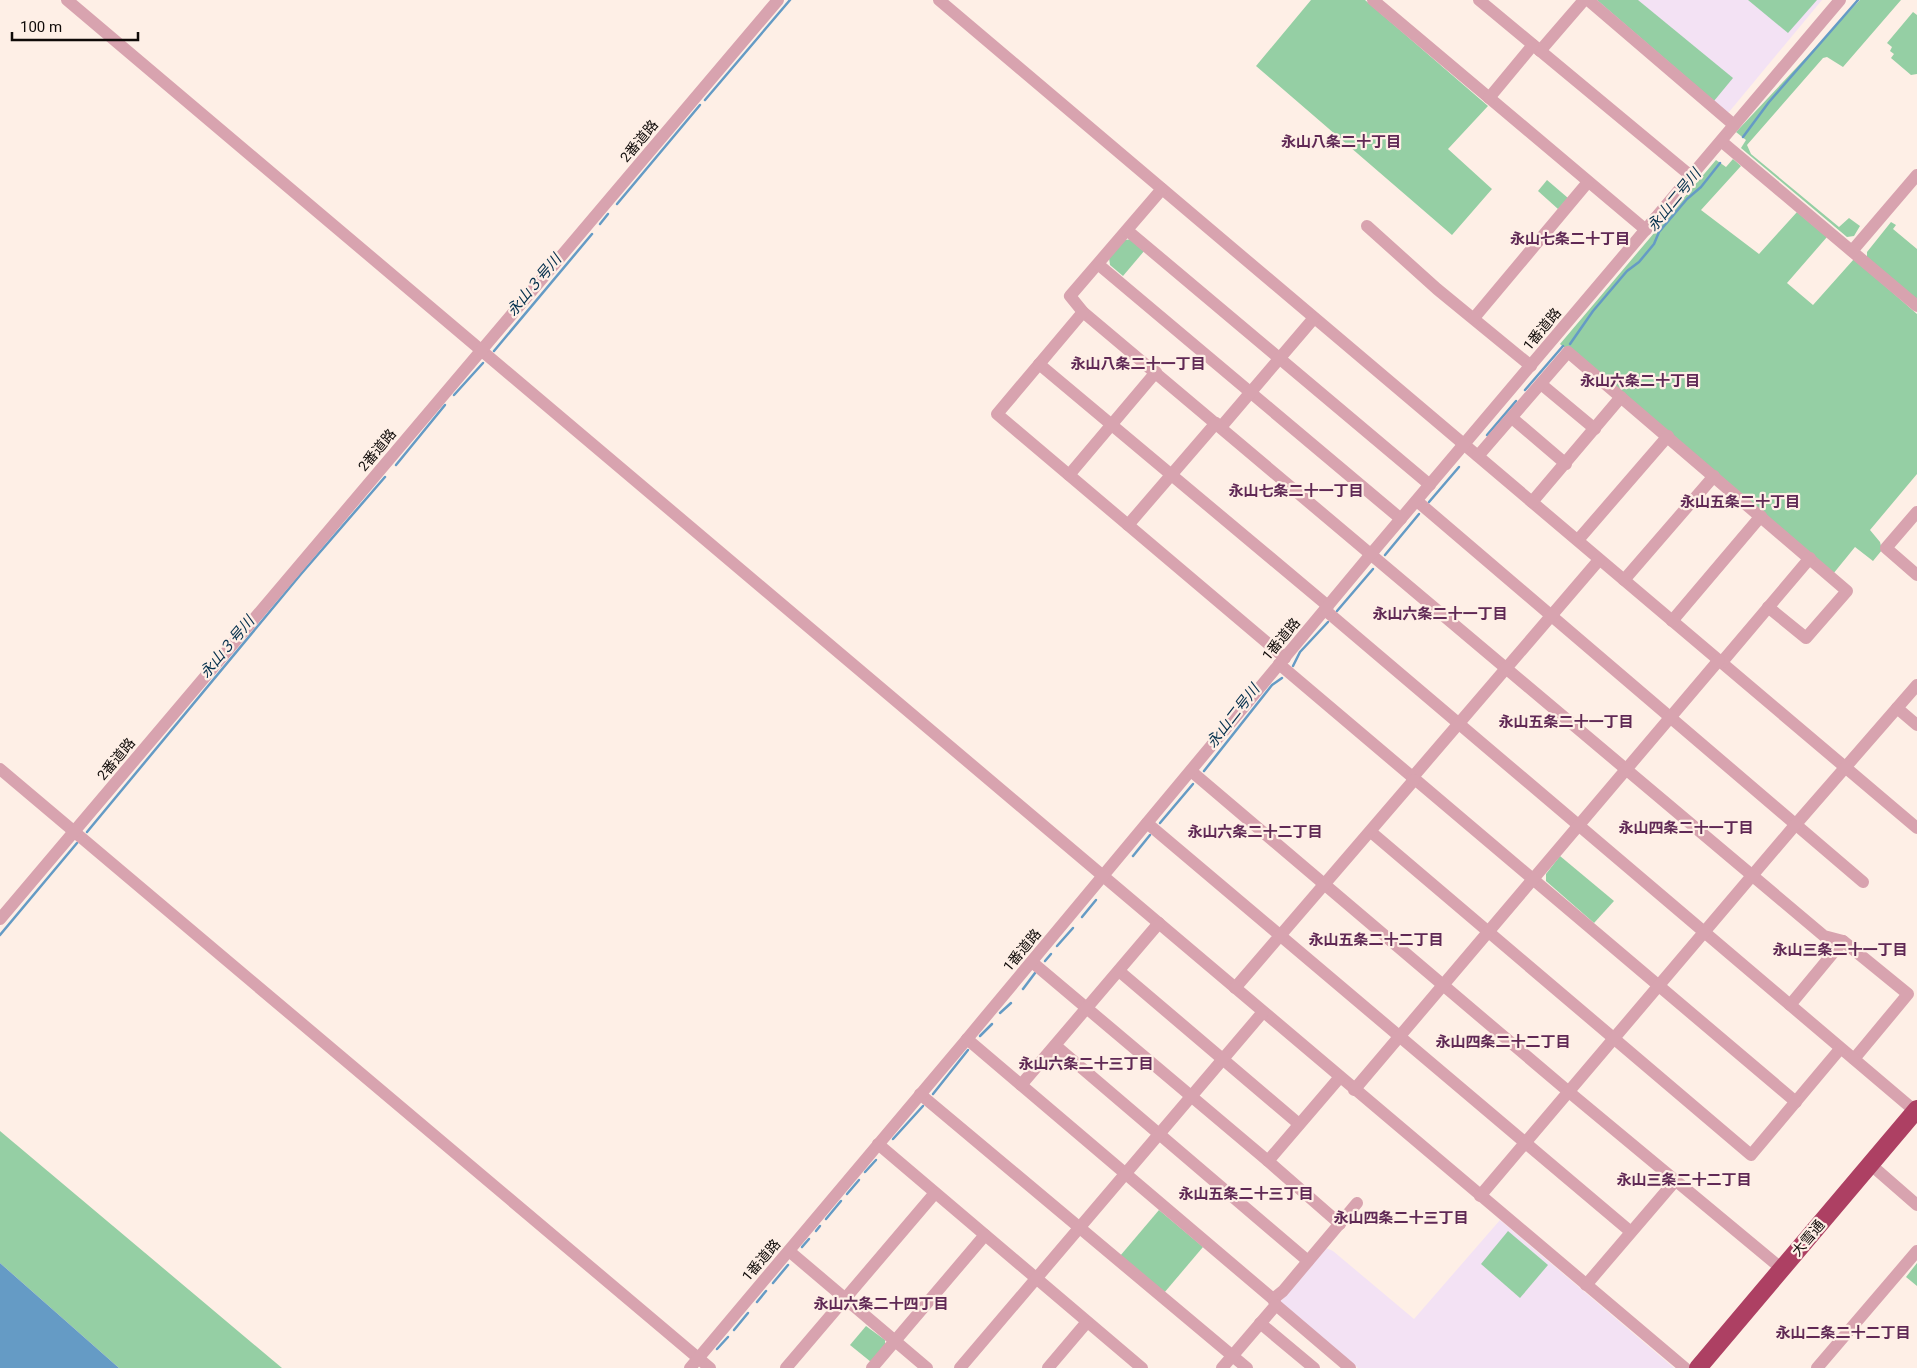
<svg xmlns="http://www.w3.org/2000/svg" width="1917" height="1368" viewBox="0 0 1917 1368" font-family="Roboto,'Noto Sans JP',sans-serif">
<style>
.education{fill:#f3e2f4}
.green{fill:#95cfa4}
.water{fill:#659bc5}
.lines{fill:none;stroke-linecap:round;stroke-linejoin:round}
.stream{stroke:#659bc5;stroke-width:2.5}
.minor{stroke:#d8a3af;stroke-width:12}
.highway{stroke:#ad4063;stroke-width:18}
.labels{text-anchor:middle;stroke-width:4.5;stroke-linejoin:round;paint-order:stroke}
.street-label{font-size:14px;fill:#0f0a08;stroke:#feefe6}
.neighbourhood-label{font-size:15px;font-weight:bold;fill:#602955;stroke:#feefe6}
.water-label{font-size:15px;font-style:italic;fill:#04304d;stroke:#feefe6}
</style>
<rect width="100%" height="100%" fill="#feefe6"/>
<!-- education -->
<g class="education">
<polygon points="1596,0 1822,0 1729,112 1725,113"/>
<polygon points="1500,1220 1674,1368 1358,1368 1280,1302 1326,1248 1333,1251 1414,1319"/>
</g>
<!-- green -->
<g class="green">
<polygon points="1311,0 1365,0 1488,106 1448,149 1492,189 1452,235 1256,66"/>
<polygon points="1597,0 1638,0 1733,78 1714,101"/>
<polygon points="1748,0 1817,0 1788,33"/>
<polygon points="1860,0 1901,0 1843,67 1827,57 1823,58 1747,145 1751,154 1839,227 1849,218 1860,226 1854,236 1847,237 1741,148 1746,140 1736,132"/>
<polygon points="1913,12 1917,15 1917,74 1911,75 1891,58 1894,54 1890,51 1892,47 1887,43"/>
<polygon points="1733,159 1741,166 1701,210 1759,254 1797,212 1827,237 1787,283 1813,305 1854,259 1917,314 1917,474 1870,530 1880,542 1882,550 1873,561 1855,547 1833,574 1560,344 1716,160 1726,167"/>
<polygon points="1547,180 1568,198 1558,209 1538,191"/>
<polygon points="1891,222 1896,225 1893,229 1917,249 1917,301 1867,257 1867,252"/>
<polygon points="1132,239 1145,250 1123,276 1110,265 1109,258 1125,240"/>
<polygon points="1560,856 1614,901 1594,923 1546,881 1546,874"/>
<polygon points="0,1131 282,1368 119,1368 0,1263"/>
<polygon points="1159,1210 1203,1247 1164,1293 1120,1256"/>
<polygon points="1508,1231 1548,1265 1520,1298 1481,1264"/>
<polygon points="1917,1263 1917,1286 1906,1277"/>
<polygon points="866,1326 885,1340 885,1346 871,1362 850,1345"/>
</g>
<!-- water -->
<polygon class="water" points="0,1263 119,1368 0,1368"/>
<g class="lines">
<!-- stream -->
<g class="stream">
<polyline points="705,100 790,0"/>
<polyline points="1743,137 1769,102 1858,0"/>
<polyline points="617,204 700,105"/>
<polyline points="600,224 608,214"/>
<polyline points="1570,344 1593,311 1627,271 1639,262 1654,244 1659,232 1687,199 1701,187 1720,163"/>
<polyline points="494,351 592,234"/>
<polyline points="1525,390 1563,346"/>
<polyline points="454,395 483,363"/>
<polyline points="1487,435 1516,401"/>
<polyline points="396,465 445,405"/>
<polyline points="1429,502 1459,467"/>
<polyline points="1385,555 1419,514"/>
<polyline points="1337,611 1373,569"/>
<polyline points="1293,666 1300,652 1328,622"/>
<polyline points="1204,771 1272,685 1282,678"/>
<polyline points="1160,823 1193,784"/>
<polyline points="87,832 301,574 385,477"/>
<polyline points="1133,856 1150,835"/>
<polyline points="1082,917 1096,900"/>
<polyline points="0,935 77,843"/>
<polyline points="1057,946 1073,928"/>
<polyline points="1045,961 1051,954"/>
<polyline points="1023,989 1035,973"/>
<polyline points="1000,1013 1011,1003"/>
<polyline points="980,1036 992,1024"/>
<polyline points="933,1094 968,1050"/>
<polyline points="893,1139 923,1106"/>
<polyline points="865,1172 876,1160"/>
<polyline points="847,1194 859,1180"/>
<polyline points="826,1219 841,1201"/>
<polyline points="816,1231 820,1226"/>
<polyline points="802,1247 809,1239"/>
<polyline points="773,1283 788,1265"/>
<polyline points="757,1302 766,1291"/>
<polyline points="734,1330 748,1313"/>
<polyline points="717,1349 728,1337"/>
</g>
<!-- minor -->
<g class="minor">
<polyline points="67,0 1685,1368"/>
<polyline points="939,0 1917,828"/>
<polyline points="1373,0 1646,230"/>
<polyline points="1479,0 1691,176"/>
<polyline points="1588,0 1734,125"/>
<polyline points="1540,51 1584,0"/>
<polyline points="1489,98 1533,45"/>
<polyline points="1721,141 1917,306"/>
<polyline points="1162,189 1070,296 1083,312 1824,936 1843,941 1908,994 1854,1059"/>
<polyline points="1367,226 1437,289 1531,366"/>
<polyline points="1128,231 1430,485"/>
<polyline points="1852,251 1917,175"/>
<polyline points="1099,265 1401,519"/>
<polyline points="1083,312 997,414 1285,658"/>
<polyline points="1474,318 1588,182"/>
<polyline points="1039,364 1328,606"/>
<polyline points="1541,384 1595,429"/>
<polyline points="1512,418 1566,464"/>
<polyline points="1221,427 1314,318"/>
<polyline points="1478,456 1568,352 1847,591 1806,638 1768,607"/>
<polyline points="1069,475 1156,372"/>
<polyline points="1417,501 1863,882"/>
<polyline points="1532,502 1621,397"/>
<polyline points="1917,512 1886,548 1917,575"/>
<polyline points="1128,525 1216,423"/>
<polyline points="1578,540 1668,436"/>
<polyline points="1624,580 1714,476"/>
<polyline points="1325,610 1915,1111"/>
<polyline points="1672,621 1761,516"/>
<polyline points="1722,662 1810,558"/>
<polyline points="1279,664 1796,1102"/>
<polyline points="1897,708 1917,725"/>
<polyline points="0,769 710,1368"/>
<polyline points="1191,771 1569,1092 1782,1269"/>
<polyline points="1412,778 1599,560"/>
<polyline points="1147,823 1631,1232"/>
<polyline points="1371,832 1751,1155 1840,1049"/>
<polyline points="0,919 778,0"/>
<polyline points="1032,962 1268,1161 1340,1224"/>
<polyline points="1119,971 1299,1124"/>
<polyline points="1235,988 1414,780"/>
<polyline points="1790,1005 1843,941"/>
<polyline points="967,1039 1273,1299 1276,1305 1350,1368"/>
<polyline points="1056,1046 1308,1261"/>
<polyline points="1021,1085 1159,923"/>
<polyline points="1354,1090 1719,660"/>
<polyline points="920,1094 1247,1368"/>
<polyline points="878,1144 1142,1368"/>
<polyline points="1268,1161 1340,1077"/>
<polyline points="1870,1164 1917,1205"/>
<polyline points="1480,1196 1796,824 1917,685"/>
<polyline points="789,1251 927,1368"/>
<polyline points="1586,1285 1675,1181"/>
<polyline points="1273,1299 1283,1291 1357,1203"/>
<polyline points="1260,1323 1314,1368"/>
<polyline points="690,1368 967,1039 1371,554 1840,0"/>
<polyline points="786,1368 935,1193"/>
<polyline points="872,1368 985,1235"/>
<polyline points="960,1368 1263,1012"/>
<polyline points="1048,1368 1087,1322"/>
<polyline points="1222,1368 1276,1305"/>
<polyline points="1817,1368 1917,1251"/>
</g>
<!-- highway -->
<polyline class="highway" points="1698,1368 1917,1109"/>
</g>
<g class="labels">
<!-- street labels -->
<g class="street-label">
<text transform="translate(639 141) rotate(-50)" y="5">2番道路</text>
<text transform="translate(1542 329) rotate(-50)" y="5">1番道路</text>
<text transform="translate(377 450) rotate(-50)" y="5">2番道路</text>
<text transform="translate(1281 639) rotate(-50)" y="5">1番道路</text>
<text transform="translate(116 759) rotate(-50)" y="5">2番道路</text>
<text transform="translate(1022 950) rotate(-50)" y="5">1番道路</text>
<text transform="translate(1808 1238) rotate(-50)" y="5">大雪通</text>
<text transform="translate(761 1260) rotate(-49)" y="5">1番道路</text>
</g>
<!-- neighbourhood labels -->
<g class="neighbourhood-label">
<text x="1341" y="147">永山八条二十丁目</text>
<text x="1570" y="244">永山七条二十丁目</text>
<text x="1138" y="369">永山八条二十一丁目</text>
<text x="1640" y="386">永山六条二十丁目</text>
<text x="1296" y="496">永山七条二十一丁目</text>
<text x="1740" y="507">永山五条二十丁目</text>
<text x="1440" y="619">永山六条二十一丁目</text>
<text x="1566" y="727">永山五条二十一丁目</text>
<text x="1686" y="833">永山四条二十一丁目</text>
<text x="1255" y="837">永山六条二十二丁目</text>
<text x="1376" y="945">永山五条二十二丁目</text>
<text x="1840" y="955">永山三条二十一丁目</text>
<text x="1503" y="1047">永山四条二十二丁目</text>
<text x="1086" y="1069">永山六条二十三丁目</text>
<text x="1684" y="1185">永山三条二十二丁目</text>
<text x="1246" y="1199">永山五条二十三丁目</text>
<text x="1401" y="1223">永山四条二十三丁目</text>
<text x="881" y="1309">永山六条二十四丁目</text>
<text x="1843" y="1338">永山二条二十二丁目</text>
</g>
<!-- water labels -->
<g class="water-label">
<text transform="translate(1674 200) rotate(-51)" y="5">永山二号川</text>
<text transform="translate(534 285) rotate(-50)" y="5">永山３号川</text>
<text transform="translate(227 647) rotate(-50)" y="5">永山３号川</text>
<text transform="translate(1233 716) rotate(-52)" y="5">永山二号川</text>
</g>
</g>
<!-- scale -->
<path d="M12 32v8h126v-8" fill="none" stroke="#0f0a08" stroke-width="2.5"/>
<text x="20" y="32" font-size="15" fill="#0f0a08" stroke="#feefe6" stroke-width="4" paint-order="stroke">100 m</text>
</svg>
